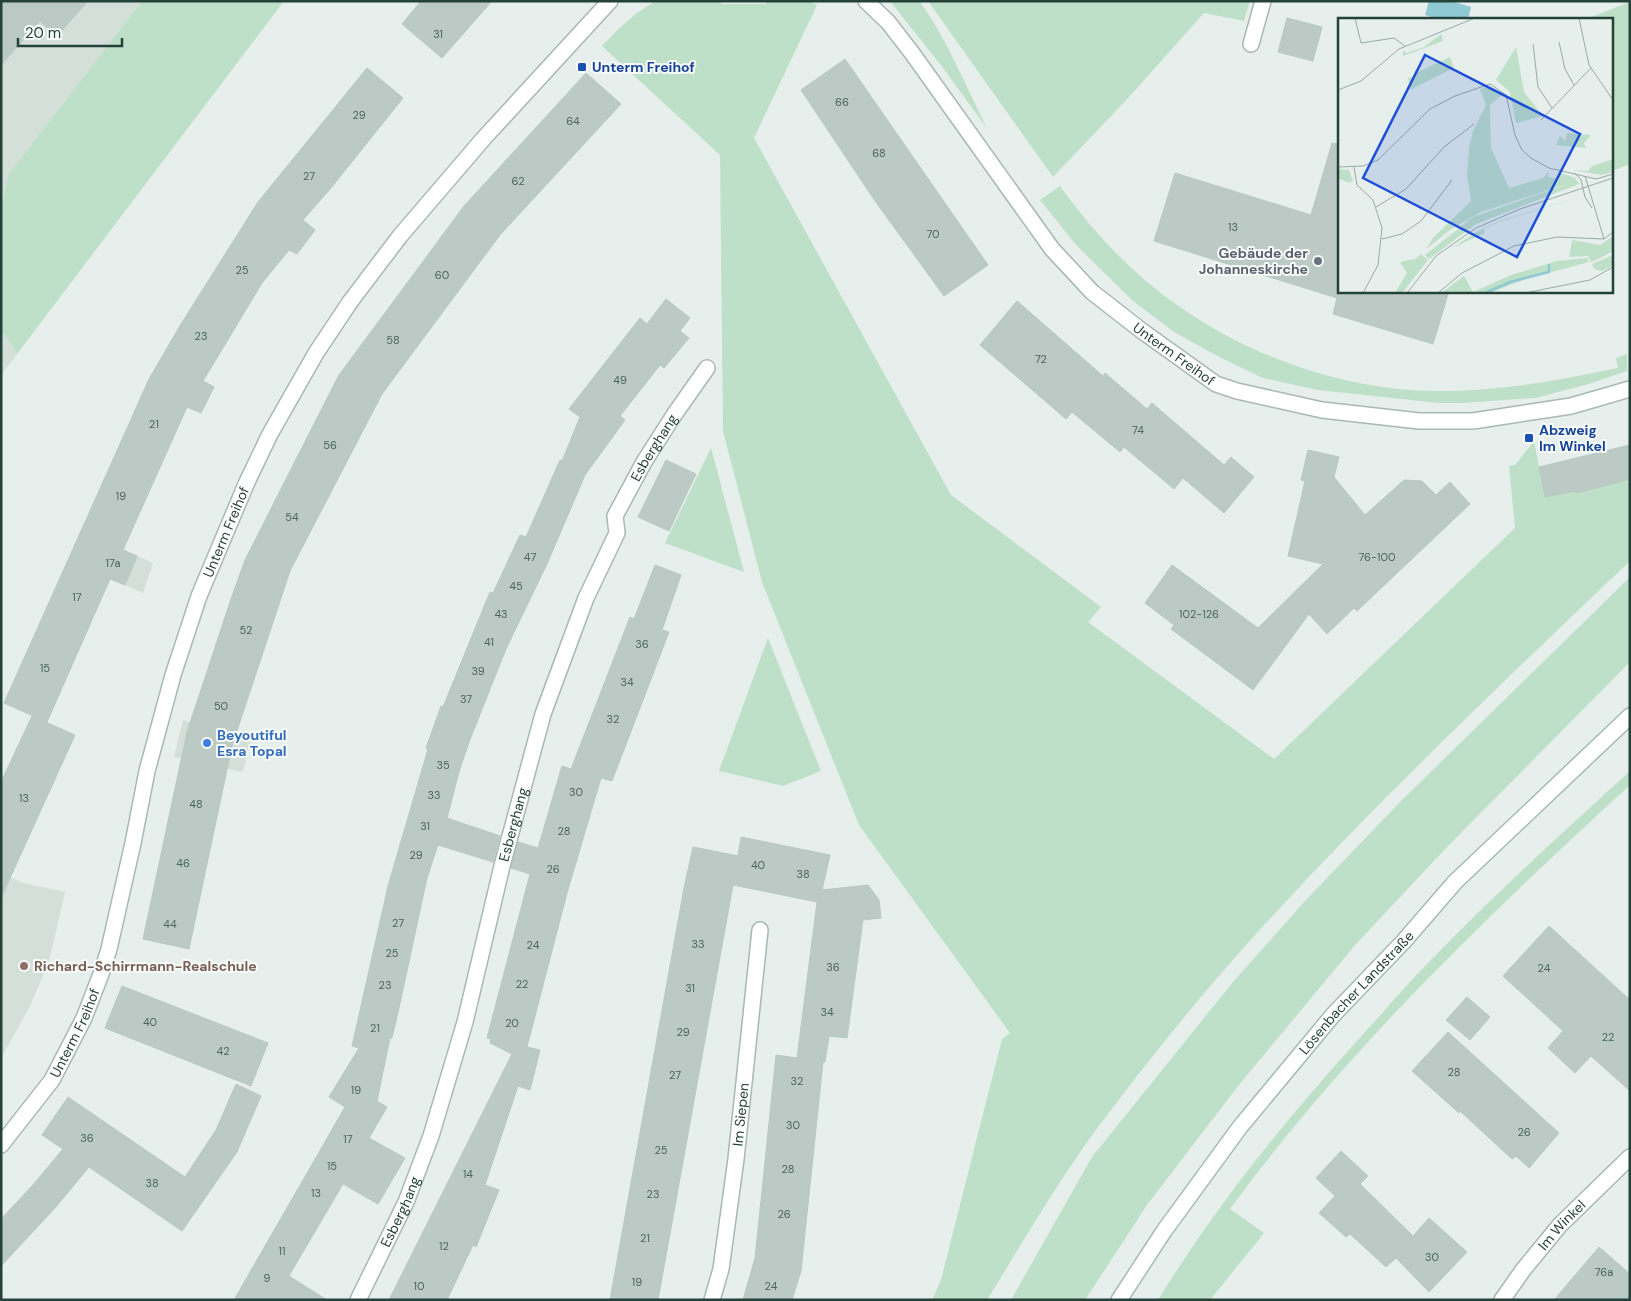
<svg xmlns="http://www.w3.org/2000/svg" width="1631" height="1301" viewBox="0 0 1631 1301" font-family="'DM Sans',sans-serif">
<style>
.built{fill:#d4dfda}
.green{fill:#bfe0c8}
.water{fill:#8ec9d4}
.building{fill:#bbcac4;stroke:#b8c9c2}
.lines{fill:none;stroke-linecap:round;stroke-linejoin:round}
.minor-casing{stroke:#a8b8b2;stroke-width:18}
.secondary-casing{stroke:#a4bbb3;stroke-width:18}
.minor{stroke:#fff;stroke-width:15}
.secondary{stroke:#fff;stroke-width:15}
.transit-dot{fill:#1a4fb4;stroke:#f7fbf9;stroke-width:2}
.worship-dot{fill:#6b7280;stroke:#f7fbf9;stroke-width:2}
.shop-dot{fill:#3f7fe0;stroke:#f7fbf9;stroke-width:2}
.education-dot{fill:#8d6e63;stroke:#f7fbf9;stroke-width:2}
.labels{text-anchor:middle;stroke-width:4;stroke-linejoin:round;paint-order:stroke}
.number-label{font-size:11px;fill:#4a645c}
.transit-label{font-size:14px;font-weight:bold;fill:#164399;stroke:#f7fbf9;text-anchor:start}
.worship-label{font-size:14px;font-weight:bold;fill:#5b616d;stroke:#f7fbf9;text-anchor:end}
.street-label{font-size:14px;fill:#24423a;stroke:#f7fbf9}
.shop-label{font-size:14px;font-weight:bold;fill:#366cbe;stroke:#f7fbf9;text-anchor:start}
.education-label{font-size:14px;font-weight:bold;fill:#785e54;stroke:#f7fbf9;text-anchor:start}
.inset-river{fill:none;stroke:#8ec9d4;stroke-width:2.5}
.inset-road{fill:none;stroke:#98aaa4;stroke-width:1}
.view{fill:#1d4ed8;fill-opacity:0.15;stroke:#1d4ed8;stroke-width:2.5}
.inset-edge{fill:none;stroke:#24423a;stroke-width:2.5}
</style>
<rect width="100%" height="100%" fill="#e6efeb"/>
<!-- built -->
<g class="built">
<polygon points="1,1 142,1 8,175 1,211"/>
<polygon points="1,330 17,354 1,375"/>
<polygon points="80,531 153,563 143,593 68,560"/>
<polygon points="183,720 250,742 243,772 174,757"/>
<polygon points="1,873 23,883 65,892 49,961 30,1006 1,1058"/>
</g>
<!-- green -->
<g class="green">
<polygon points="142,1 284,1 17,354 1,330 1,211 8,175"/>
<path d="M656,1H721V4H766L767,1H809L817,5L754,138L951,495L1101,607L1088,622L1274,759L1515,528L1509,466L1515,465L1534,441L1545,497L1576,491L1630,478V561C1502,683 1374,804 1256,934C1204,991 1155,1052 1108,1114C1063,1172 1026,1237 987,1300H932L941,1280L1002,1039L1010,1033L859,825L762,582L723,431L720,155L602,46C619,28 634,13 656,1Z"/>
<path d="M890,1L920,2C947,39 966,87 987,128L940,64Z"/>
<polygon points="928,1 1250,1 1244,21 1204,13 1129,97 1053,177"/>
<polygon points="1630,2 1630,164 1612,171 1612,19 1586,19"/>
<path d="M1060,186C1095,235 1138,280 1189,313C1260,361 1356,392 1442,391C1502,391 1560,380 1618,368L1616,358L1627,354V371L1589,384L1535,398L1462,403H1439L1318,390L1263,378L1221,358L1174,332L1133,301L1077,246L1040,200Z"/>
<polygon points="711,448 744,572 665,543"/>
<polygon points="1630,577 1630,662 1449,845 1356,944 1238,1086 1147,1205 1085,1300 1011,1300 1092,1157 1233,982 1305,901 1401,801"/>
<polygon points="768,638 821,771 783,786 719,771"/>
<path d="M1630,771V785C1486,917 1345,1052 1230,1209L1264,1233L1210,1300H1158C1215,1207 1283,1123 1356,1042C1381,1015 1404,987 1430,961C1494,895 1562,833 1630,771Z"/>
</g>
<!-- water -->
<polygon class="water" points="1429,1 1451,1 1471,7 1468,19 1439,19 1425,15"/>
<!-- building -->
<g class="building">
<polygon points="1,1 88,1 57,36 40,21 1,65"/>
<polygon points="421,1 492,1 442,58 402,24"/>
<polygon points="1287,18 1322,27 1313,61 1278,52"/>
<polygon points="845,59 988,265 944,296 875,201 801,90"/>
<polygon points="367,68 403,98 331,188 303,220 315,230 297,254 289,250 262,283 203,381 214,387 201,413 187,407 123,550 137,556 131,571 125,585 110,579 47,722 4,703 149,379 181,324 258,202"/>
<polygon points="586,73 621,104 500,235 382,394 290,571 232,746 189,949 143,939 187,732 231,599 245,560 318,416 339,375 464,206"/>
<polygon points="1332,143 1340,144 1340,291 1449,291 1433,344 1333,314 1337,298 1154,241 1175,173 1311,215"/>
<polygon points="666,299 690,318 680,331 689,338 664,368 660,365 620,416 625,420 585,475 547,564 506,649 469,742 459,772 447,818 500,836 493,862 438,845 427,878 399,1008 392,1038 390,1038 377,1101 387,1107 369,1138 405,1158 378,1204 343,1184 290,1274 289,1276 327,1300 234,1300 345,1107 329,1097 359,1048 352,1046 388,886 428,749 426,748 441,706 443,707 490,592 493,593 520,535 526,537 560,460 562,461 580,417 569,409 640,318 647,324"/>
<polygon points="1017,301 1103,376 1105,373 1147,409 1152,403 1224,465 1231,457 1254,477 1224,513 1183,478 1174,489 1124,447 1120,452 1072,412 1066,419 980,345"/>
<polygon points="1630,445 1630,479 1576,493 1576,491 1545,497 1539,467"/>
<polygon points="1308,450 1339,457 1334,477 1365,515 1404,480 1422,481 1436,495 1450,482 1470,504 1357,611 1354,608 1327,634 1309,614 1253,690 1171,629 1174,625 1145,603 1172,565 1258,628 1323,564 1288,556 1305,481 1301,480"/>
<polygon points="666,460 696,474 669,531 638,517"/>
<polygon points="655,565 681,575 662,630 669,632 612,781 601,778 567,893 527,1047 540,1050 530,1090 518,1086 485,1185 499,1190 476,1247 473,1245 447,1300 389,1300 512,1054 490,1043 491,1039 487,1038 530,874 511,868 518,842 538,848 562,766 571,769 630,617 634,619"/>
<polygon points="32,716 75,735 1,898 1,782"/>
<polygon points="741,837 830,855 822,890 868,885 879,900 881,918 863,920 847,1038 829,1036 825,1062 823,1062 801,1271 792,1300 743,1300 755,1258 776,1055 797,1058 817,902 733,885 658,1300 610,1300 684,888 693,847 738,856"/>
<polygon points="1549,926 1630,1000 1630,1091 1591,1056 1575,1073 1548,1048 1563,1031 1503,976"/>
<polygon points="122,986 268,1043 251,1086 105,1028"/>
<polygon points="1467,997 1490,1017 1470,1040 1446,1020"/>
<polygon points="1448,1032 1559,1133 1529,1168 1516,1156 1512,1159 1460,1111 1459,1113 1412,1071"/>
<polygon points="236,1084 261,1096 237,1152 182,1231 89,1167 55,1208 1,1266 1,1219 32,1186 63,1149 42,1135 68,1097 185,1177 216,1130"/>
<polygon points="1341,1151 1368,1176 1360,1184 1413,1236 1429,1218 1467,1252 1429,1292 1396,1258 1386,1267 1350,1234 1346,1237 1319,1213 1335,1196 1316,1178"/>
<polygon points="1599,1247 1630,1274 1630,1300 1554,1300"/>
</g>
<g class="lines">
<!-- minor casing -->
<g class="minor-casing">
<g id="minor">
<path id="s1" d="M866,1L888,22L912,53L1052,249L1092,292L1142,331L1216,384L1237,391L1322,410L1419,421H1473L1571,406L1630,389"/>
<polyline points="1251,44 1263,1"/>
<path id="s2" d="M1,1145L52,1080L84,1018L101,974L109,949L133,843L147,771L173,675L199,596L247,482L270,434L316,353L350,302L400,236L484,138L610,1"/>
<path id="s3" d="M358,1300L406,1202L431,1136L465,1022L502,866L543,714L586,598L617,533L615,516L644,462L674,415L707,368"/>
<path id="s4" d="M712,1300L721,1269L736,1159L760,930"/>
<path id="s5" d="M1502,1300L1523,1270L1560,1225L1630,1157"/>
</g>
</g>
<!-- secondary casing -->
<g class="secondary-casing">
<g id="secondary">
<path id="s6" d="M1119,1300L1164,1231L1240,1127L1333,1015L1404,941L1455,882L1630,716"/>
</g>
</g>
<!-- minor -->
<use href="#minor" class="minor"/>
<!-- secondary -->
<use href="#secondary" class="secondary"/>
</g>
<!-- markers -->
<g class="transit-dot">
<rect x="577" y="62" width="10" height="10" rx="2.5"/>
<rect x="1524" y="433" width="10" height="10" rx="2.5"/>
</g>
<circle class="worship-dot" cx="1318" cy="261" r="5"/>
<circle class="shop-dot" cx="207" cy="743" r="5"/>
<circle class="education-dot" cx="24" cy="966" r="5"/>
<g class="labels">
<!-- number labels -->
<g class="number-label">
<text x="438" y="38">31</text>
<text x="842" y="106">66</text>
<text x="359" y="119">29</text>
<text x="573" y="125">64</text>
<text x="879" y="157">68</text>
<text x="309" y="180">27</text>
<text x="518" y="185">62</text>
<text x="1233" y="231">13</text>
<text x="933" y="238">70</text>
<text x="242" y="274">25</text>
<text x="442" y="279">60</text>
<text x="201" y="340">23</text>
<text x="393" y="344">58</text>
<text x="1041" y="363">72</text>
<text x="620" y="384">49</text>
<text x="154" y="428">21</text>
<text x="1138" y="434">74</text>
<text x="330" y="449">56</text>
<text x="121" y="500">19</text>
<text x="292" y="521">54</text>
<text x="530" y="561">47</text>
<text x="1377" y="561">76-100</text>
<text x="113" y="567">17a</text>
<text x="516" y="590">45</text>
<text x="77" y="601">17</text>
<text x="501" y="618">43</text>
<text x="1199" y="618">102-126</text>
<text x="246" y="634">52</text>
<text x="489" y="646">41</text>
<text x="642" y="648">36</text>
<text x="45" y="672">15</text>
<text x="478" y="675">39</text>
<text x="627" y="686">34</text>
<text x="466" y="703">37</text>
<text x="221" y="710">50</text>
<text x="613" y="723">32</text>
<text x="443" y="769">35</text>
<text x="576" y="796">30</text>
<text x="434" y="799">33</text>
<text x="24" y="802">13</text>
<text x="196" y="808">48</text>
<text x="425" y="830">31</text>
<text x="564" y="835">28</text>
<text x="416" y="859">29</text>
<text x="183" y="867">46</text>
<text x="758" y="869">40</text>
<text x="553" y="873">26</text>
<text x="803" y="878">38</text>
<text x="398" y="927">27</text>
<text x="170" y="928">44</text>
<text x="698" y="948">33</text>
<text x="533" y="949">24</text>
<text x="392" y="957">25</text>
<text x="833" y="971">36</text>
<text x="1544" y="972">24</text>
<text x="522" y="988">22</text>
<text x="385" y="989">23</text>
<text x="690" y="992">31</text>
<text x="827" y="1016">34</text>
<text x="150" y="1026">40</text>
<text x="512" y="1027">20</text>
<text x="375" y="1032">21</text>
<text x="683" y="1036">29</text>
<text x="1608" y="1041">22</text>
<text x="223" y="1055">42</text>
<text x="1454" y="1076">28</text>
<text x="675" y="1079">27</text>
<text x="797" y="1085">32</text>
<text x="356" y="1094">19</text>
<text x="793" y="1129">30</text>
<text x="1524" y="1136">26</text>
<text x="87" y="1142">36</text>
<text x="348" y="1143">17</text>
<text x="661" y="1154">25</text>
<text x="332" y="1170">15</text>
<text x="788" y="1173">28</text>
<text x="468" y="1178">14</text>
<text x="152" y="1187">38</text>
<text x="316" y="1197">13</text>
<text x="653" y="1198">23</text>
<text x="784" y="1218">26</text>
<text x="645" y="1242">21</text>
<text x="444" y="1250">12</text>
<text x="282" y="1255">11</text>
<text x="1432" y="1261">30</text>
<text x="1604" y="1276">76a</text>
<text x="267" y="1282">9</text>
<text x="637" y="1286">19</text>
<text x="419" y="1290">10</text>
<text x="771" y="1290">24</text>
</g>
<!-- transit labels -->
<g class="transit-label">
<text x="592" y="72">Unterm Freihof</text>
<text x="1539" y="435">Abzweig<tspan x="1539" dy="16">Im Winkel</tspan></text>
</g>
<!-- worship labels -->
<g class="worship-label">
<text x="1308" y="258">Gebäude der<tspan x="1308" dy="16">Johanneskirche</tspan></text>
</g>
<!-- street labels -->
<g class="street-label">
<text dy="5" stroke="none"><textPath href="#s1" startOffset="472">Unterm Freihof</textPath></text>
<text dy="5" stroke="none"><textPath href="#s3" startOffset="908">Esberghang</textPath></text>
<text dy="5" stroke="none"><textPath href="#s2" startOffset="660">Unterm Freihof</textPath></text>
<text dy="5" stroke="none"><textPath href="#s3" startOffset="502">Esberghang</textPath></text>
<text dy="5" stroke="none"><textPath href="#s6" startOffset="389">Lösenbacher Landstraße</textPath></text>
<text dy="5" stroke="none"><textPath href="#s2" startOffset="135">Unterm Freihof</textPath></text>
<text dy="5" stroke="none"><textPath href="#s4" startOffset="188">Im Siepen</textPath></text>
<text dy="5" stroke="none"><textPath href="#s3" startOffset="98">Esberghang</textPath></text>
<text dy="5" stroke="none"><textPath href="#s5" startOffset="96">Im Winkel</textPath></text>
</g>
<!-- shop labels -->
<g class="shop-label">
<text x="217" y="740">Beyoutiful<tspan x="217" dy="16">Esra Topal</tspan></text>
</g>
<!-- education labels -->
<g class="education-label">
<text x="34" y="971">Richard-Schirrmann-Realschule</text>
</g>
</g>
<!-- overview -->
<g transform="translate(1338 18)">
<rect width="275" height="275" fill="#e6efeb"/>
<path d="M103,16L105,23L65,38V32L68,35L86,29ZM178,29L186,74L205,98L178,105L172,74L158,62ZM112,39L116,50L72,72L70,59L75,60L80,54ZM150,69L164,77L152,87L153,130L171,170L205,160L211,153L210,159L220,161L222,155L226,156L237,160L241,166L138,206L91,241L87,237L135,199L238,163L143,194L112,212L88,231L95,220L133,183L129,157L131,129L135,113L148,87L142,71ZM229,115L253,117L246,125L248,130L218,127L222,118L227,123ZM275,141V154L263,157L235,152L250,153L254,148ZM0,151L11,152L15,163L11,165L0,160ZM241,179L161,204L146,211L147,215L114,230L140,213L161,203ZM275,218V233L262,240L253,244L250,238L231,239L234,222L262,227ZM83,236L90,242L64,275H57L69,255L62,244L77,241ZM275,237V248L264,253L256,251L254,246ZM249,240L251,244L187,261L152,275H103L126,258L135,274L173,257L219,243Z" fill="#bfe0c8"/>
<path class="inset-river" d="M147,275L172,264L211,254V246"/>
<path class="inset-road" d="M17,0L23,25L56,20L67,28M241,0L251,47L275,82M221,24L227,51L236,67M195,26L200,69L214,90M0,72L23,63L61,31L137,0M203,102L253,50M0,149L25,148L40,142L92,91L117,78L152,66L168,77L177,117L184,132L193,140L211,150L258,161L275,156M16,149L19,167L35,182L44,210L40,247L25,275M237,155L243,162L247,179L254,190M247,158L266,221M38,189L68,171L106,129L136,106M44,221L64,216L83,203L114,162M69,275L98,238L138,210L182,191L275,160M100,275L124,255L176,228L219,219L266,221L275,214M187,275L252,262L275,249"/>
<path class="view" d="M87,37L242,116L179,239L25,160Z"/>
<rect width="275" height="275" class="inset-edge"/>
</g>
<!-- border -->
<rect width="1631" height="1301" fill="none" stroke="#24423a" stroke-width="5"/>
<!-- scale -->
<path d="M18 38v8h104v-8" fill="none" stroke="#24423a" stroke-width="2.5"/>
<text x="25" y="38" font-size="15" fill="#24423a" stroke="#f7fbf9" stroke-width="4" paint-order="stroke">20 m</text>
</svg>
